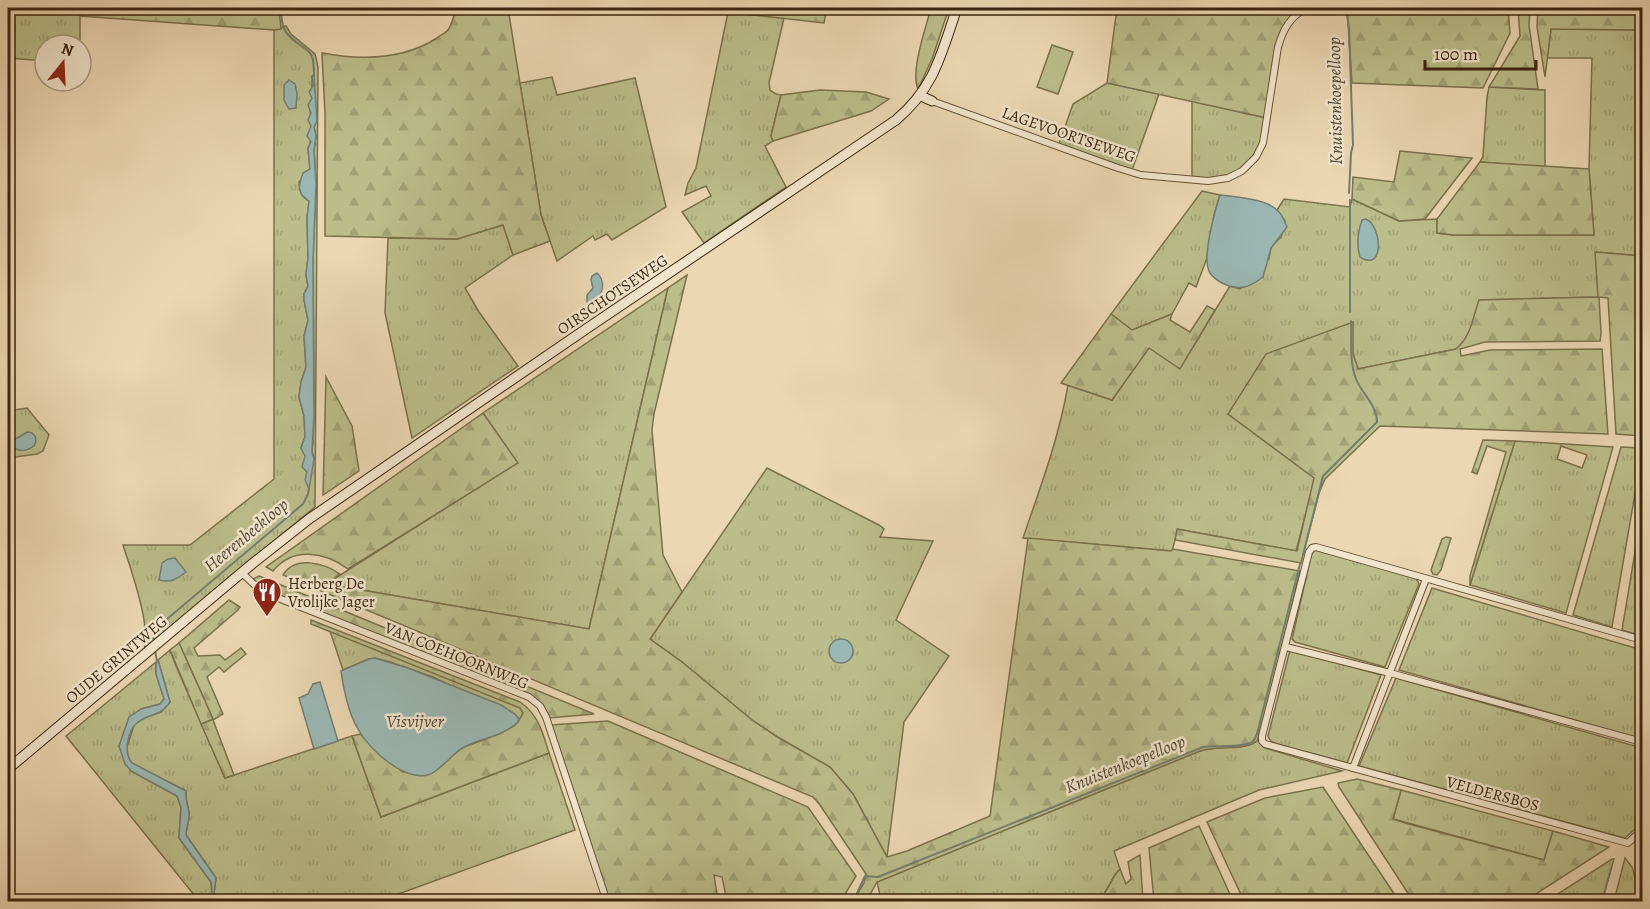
<svg xmlns="http://www.w3.org/2000/svg" width="1650" height="909" viewBox="0 0 1650 909" font-family="Alegreya,serif">
<style>
.grass{fill:url(#grass-tufts);stroke:#7b714c;stroke-width:1.5;fill-rule:evenodd}
.forest{fill:url(#forest-firs);stroke:#7b714c;stroke-width:1.5}
.cemetery{fill:url(#cemetery-stones);stroke:#7b714c;stroke-width:1.5}
.pitch{fill:#bbbd8a;stroke:#7b714c;stroke-width:1.5}
.water{fill:#9ab8b4;stroke:#747d72;stroke-width:1.5}
.lines{fill:none;stroke-linecap:round;stroke-linejoin:round}
.stream{stroke:#747d72;stroke-width:2}
.street-casing{stroke:#675238;stroke-width:8}
.secondary-casing{stroke:#3b250f;stroke-width:11}
.street{stroke:#f2e5cd;stroke-width:6}
.secondary{stroke:#f2e5cd;stroke-width:9}
.labels{text-anchor:middle;stroke-width:5;stroke-linejoin:round;paint-order:stroke}
.street-label{font-size:16px;fill:#3b250f;stroke:#f2e5cd}
.poi-label{font-size:16px;fill:#3b250f;stroke:#f2e5cd;text-anchor:start}
.water-label{font-size:18px;font-style:italic;fill:#534a38;stroke:#f2e5cd}
</style>
<defs>
<pattern id="grass-tufts" width="24" height="20" patternUnits="userSpaceOnUse" patternTransform="scale(1.5)"><rect width="24" height="20" fill="#bbbd8a"/><path d="M3 7l-1-3M5 7V3M7 7l1-3M15 17l-1-3M17 17v-4M19 17l1-3" fill="none" stroke="#a2a276"/></pattern>
<pattern id="forest-firs" width="22" height="20" patternUnits="userSpaceOnUse" patternTransform="scale(1.5)"><rect width="22" height="20" fill="#bbbd8a"/><path d="M5 1l3.5 6h-7zM16 11l3.5 6h-7z" fill="#a2a276"/></pattern>
<pattern id="cemetery-stones" width="16" height="16" patternUnits="userSpaceOnUse" patternTransform="scale(1.5)"><rect width="16" height="16" fill="#bbbd8a"/><path d="M2 7V4a2 2 0 0 1 4 0v3zM10 15v-3a2 2 0 0 1 4 0v3z" fill="#a2a276"/></pattern>
</defs>
<rect width="100%" height="100%" fill="#ebd7b2"/>
<filter id="stains"><feTurbulence type="fractalNoise" baseFrequency=".00333" numOctaves="4"/><feColorMatrix values="0 0 0 0 .2 0 0 0 0 .09 0 0 0 0 .02 0 0 0 .5 -.17"/></filter>
<radialGradient id="worn" r=".72"><stop offset=".6" stop-color="#630" stop-opacity="0"/><stop offset="1" stop-color="#630" stop-opacity=".3"/></radialGradient>
<!-- grass -->
<g class="grass">
<polygon points="8,8 80,8 80,45 45,45 45,61 8,58"/>
<polygon points="728,12 784,18 769,83 770,90 776,94 781,95 771,136 773,141 765,146 786,187 704,243 682,212 711,196 706,186 685,195 688,183 696,168"/>
<path d="M286,26L291,34L315,54L318,67L315,507L145,648C143,639 146,629 144,620C140,594 131,570 123,545H190L274,479V30ZM312,76L315,93L314,100L317,121L314,127L316,136L314,150L316,185L313,261L314,415L312,452L314,459L305,455L301,448L305,437L304,416L299,397L301,382L306,367L304,336L308,321L304,300V294L308,286L306,275L308,258L307,218L309,201C300,196 300,192 299,182L310,169L308,148L311,142Z"/>
<path d="M1551,29L1642,30V256L1596,252L1598,297L1479,300C1474,317 1471,337 1456,349L1358,369L1353,354L1228,414L1315,478L1296,551L1178,529L1172,551L1023,538C1040,488 1059,438 1068,385L1112,400L1149,347L1180,368L1230,286L1240,289L1269,259L1271,247L1281,237L1285,221L1277,210L1284,199L1350,207L1352,199L1399,221L1437,219V233L1453,235H1594L1589,169L1592,58H1547Z"/>
<polygon points="552,77 557,95 635,78 666,207 612,240 607,234 595,240 593,236 557,261 541,215 520,83"/>
<polygon points="1107,83 1159,94 1132,170 1059,144 1073,104"/>
<polygon points="1489,87 1545,90 1545,167 1480,162 1483,156 1487,97"/>
<path d="M1192,101L1267,118C1263,145 1250,170 1221,178C1212,180 1201,179 1192,180Z"/>
<polygon points="1202,191 1220,195 1214,215 1207,258 1196,287 1189,283 1172,314 1132,330 1111,314"/>
<polygon points="503,225 513,255 465,288 479,312 518,366 412,438 385,313 388,238 457,239"/>
<polygon points="668,288 589,629 326,584 517,463 483,413"/>
<polygon points="27,408 49,435 43,451 37,454 8,458 8,411"/>
<path d="M1515,441L1613,447L1566,613L1470,585ZM1561,446L1587,455L1582,468L1557,459Z"/>
<polygon points="1621,447 1642,448 1642,453 1612,627 1573,615"/>
<polygon points="767,468 879,525 884,529 880,537 933,541 896,620 949,656 904,722 887,857 853,794 830,767 779,738 752,720 682,662 650,639"/>
<polygon points="1642,510 1642,535 1640,558 1642,561 1642,636 1622,630"/>
<polygon points="1315,550 1416,578 1419,584 1385,667 1295,642 1292,639 1311,556 1313,551"/>
<polygon points="1432,588 1642,650 1642,739 1399,670"/>
<polygon points="330,631 496,698 521,708 523,714 518,722 519,719 433,677 390,662 375,658 369,659 343,670"/>
<path d="M170,650L176,666L225,778L352,736L381,817L549,753L575,830L379,901H213L216,878L186,835C186,827 190,821 189,813C188,805 185,800 186,791L131,763L128,758L127,747L134,725L143,718L161,712L170,702L158,660Z"/>
<path d="M1290,650L1381,675L1347,763L1281,745C1275,743 1270,743 1268,736Z"/>
<polygon points="156,662 156,674 164,698 161,704 141,709 119,746 131,771 177,796 181,807 179,838 211,882 212,893 209,901 199,901 66,736"/>
<polygon points="1396,678 1642,748 1642,823 1625,838 1359,766"/>
<path d="M1259,737V742L1265,748L1342,771L1259,790L1114,851L1120,869L1115,875L1100,901L877,902L880,895L877,882L1200,751C1207,749 1214,748 1221,747C1235,746 1249,750 1259,737Z"/>
<polygon points="1401,790 1553,831 1544,860 1393,819"/>
<polygon points="1625,858 1632,867 1642,901 1614,901"/>
<polygon points="1612,859 1614,859 1602,901 1547,901"/>
</g>
<!-- forest -->
<g class="forest">
<polygon points="80,8 279,8 281,29 274,30 80,16"/>
<path d="M457,8H508L541,215L550,241L513,255L503,225L457,239L325,236V114L322,53C360,60 403,60 437,38C440,35 446,33 448,30C452,24 454,14 457,8Z"/>
<polygon points="728,8 827,8 824,23 728,12"/>
<path d="M931,8H949L932,59L918,89C910,72 926,27 931,8Z"/>
<polygon points="1117,8 1303,8 1290,17 1282,29 1267,118 1107,83"/>
<polygon points="1347,8 1508,8 1510,33 1483,88 1352,83"/>
<polygon points="1518,8 1530,8 1529,25 1538,89 1489,87 1520,36"/>
<polygon points="1538,8 1635,8 1640,30 1551,29 1545,77 1537,27"/>
<polygon points="820,90 866,92 889,99 871,111 773,141 771,136 781,95"/>
<polygon points="1400,151 1472,158 1425,219 1399,221 1352,199 1353,177 1394,182"/>
<polygon points="1480,162 1589,169 1594,235 1453,235 1437,233 1437,219"/>
<path d="M1595,252L1642,256V436L1616,434L1608,298L1599,297L1601,333L1600,341L1485,342L1460,349L1461,356L1490,350L1602,349L1608,434L1380,426L1325,479L1319,493L1301,563L1175,540L1177,529L1297,551L1314,478L1228,414L1266,354L1353,322V354L1358,369L1456,349C1471,337 1473,317 1479,300L1598,297Z"/>
<path d="M687,275L654,414L652,430L663,555L682,592L650,639L682,662L752,720L779,738L830,767L853,794L887,857L907,851L990,816L1028,538L1171,551L1173,549L1300,571L1265,717L1257,741C1240,752 1219,745 1200,751L877,882L866,902L853,901L864,883L866,874L820,805L813,797L283,575C295,555 324,563 340,574L327,584L589,629L668,288Z"/>
<polygon points="1207,306 1215,310 1180,369 1149,348 1112,400 1061,383 1111,314 1132,330 1172,314 1170,320 1190,332"/>
<polygon points="326,377 352,426 359,471 323,495"/>
<path d="M483,413L518,463L348,569C325,552 293,546 273,571L266,567Z"/>
<polygon points="1483,440 1515,441 1470,585 1470,576 1506,452 1487,446 1477,474 1472,472"/>
<polygon points="1446,537 1451,538 1441,570 1437,575 1433,574 1431,570 1442,539"/>
<polygon points="259,576 264,578 594,714 549,718 540,703 257,586 253,579"/>
<polygon points="229,600 240,607 238,610 194,648 198,656 220,655 225,660 241,648 246,654 224,672 219,667 207,677 223,714 213,720 234,775 225,778 201,724 213,719 179,643"/>
<path d="M311,620L520,702C538,714 543,733 549,753L381,817L352,736L360,734L380,755L403,772L442,765L451,756L464,747L499,734L514,726L518,722L523,713L520,708L311,624Z"/>
<polygon points="608,721 808,807 856,876 841,901 727,901 722,877 714,875 718,901 609,901 551,725"/>
<polygon points="1357,779 1401,790 1393,819 1405,823 1544,860 1553,831 1609,847 1525,901 1413,901 1339,787 1338,783"/>
<polygon points="1323,787 1399,901 1244,901 1207,822 1265,798"/>
<polygon points="1199,826 1233,901 1154,901 1149,848"/>
<polygon points="1140,855 1143,901 1100,902 1115,875 1120,869 1126,884 1131,879 1128,862"/>
</g>
<!-- cemetery -->
<polygon class="cemetery" points="179,643 213,719 201,724 170,650"/>
<!-- pitch -->
<polygon class="pitch" points="1052,45 1073,52 1058,94 1037,87"/>
<!-- water -->
<g class="water">
<path d="M314,74L317,121L314,127L316,136L314,150L316,185L313,261L314,415L312,452L314,459L309,489L305,480L307,472L302,467L305,456L301,448L305,437L304,416L299,397L301,382L306,367L304,336L308,320L304,300V294L308,286L306,275L308,258L307,218L309,201C297,193 298,186 303,173L310,169L308,148L311,142L307,136L311,126L308,120L311,113L308,105L312,98L309,92L313,86L312,76Z"/>
<polygon points="289,80 295,84 297,93 296,108 289,109 284,100 284,85"/>
<path d="M1220,195C1235,197 1266,199 1277,210C1282,214 1285,222 1287,227L1271,248L1263,277C1251,286 1243,290 1229,286C1221,283 1214,279 1210,273C1201,259 1215,211 1220,195Z"/>
<path d="M1366,219C1382,226 1385,273 1360,257C1356,245 1358,232 1362,220Z"/>
<path d="M597,273C607,282 602,293 596,302L591,304L587,302V295L593,288L591,280L592,276Z"/>
<path d="M27,432C35,432 38,439 34,446C27,451 17,453 11,445L12,441Z"/>
<path d="M175,558L186,572C177,579 171,583 159,580L162,563L168,559Z"/>
<circle cx="841" cy="651" r="12"/>
<path d="M375,658L408,668L501,705L515,714L519,719L518,722C503,736 482,738 464,747C451,754 440,772 428,775C403,781 369,749 358,729C349,715 343,688 341,671L369,659Z"/>
<path d="M158,660L170,702C167,706 164,710 160,712C152,716 144,717 137,723C128,730 123,753 132,763L186,791C185,800 188,805 189,813C190,821 186,827 186,835L216,878L213,901H209L212,893L211,882L179,838L181,807L177,796L131,771L125,764L119,746L129,717L141,709L160,704L164,699L156,674V662Z"/>
<polygon points="320,682 338,741 314,749 299,698 308,694 313,684"/>
</g>
<g class="lines">
<!-- stream -->
<g class="stream">
<path d="M281,8C281,29 285,35 303,47C306,49 311,53 312,57C314,62 314,71 314,76"/>
<polyline points="1346,9 1349,28 1353,145 1351,153 1349,193"/>
<polyline points="1350,312 1350,200"/>
<path d="M1303,555L1323,476L1377,422C1377,405 1362,394 1356,379C1349,361 1352,340 1351,321"/>
<polyline points="154,642 153,632 160,625 303,504 308,494 309,487"/>
<polyline points="155,650 157,662"/>
<path d="M853,902L865,876L878,877L1203,747C1214,745 1245,748 1252,742C1255,740 1255,738 1257,734L1300,564"/>
<polyline points="1602,902 1611,868"/>
</g>
<!-- street casing -->
<g class="street-casing">
<g id="street">
<path d="M932,101L1118,168L1141,175L1208,181L1228,178L1242,171L1256,157L1263,143L1278,47C1283,30 1290,16 1307,8"/>
<polyline points="242,573 259,589 278,598 529,697 540,706 546,717 607,902"/>
<polyline points="1642,640 1316,547 1312,548 1309,552 1262,736 1262,741 1265,744 1628,843 1642,830"/>
<polyline points="1286,647 1390,673 1642,742"/>
<polyline points="1353,768 1426,579"/>
</g>
</g>
<!-- secondary casing -->
<g class="secondary-casing">
<g id="secondary">
<polyline points="921,96 932,101"/>
<path d="M8,769L252,564L309,519L586,329L896,120C935,87 941,54 957,8"/>
</g>
</g>
<!-- street -->
<use href="#street" class="street"/>
<!-- secondary -->
<use href="#secondary" class="secondary"/>
</g>
<!-- icons -->
<defs>
<g id="restaurant-pin" transform="scale(1.5)"><path d="M0 17L-7.5 6A9.5 9.5 0 1 1 7.5 6Z" fill="#8f2418" stroke="#f2e5cd"/><path d="M-5-6h1v4h1v-4h1v4h1v-4h1v5L-1.5 .5V6h-2V.5L-5-1ZM5-6V6H3V1.5H1.5Q1.5-4 5-6Z" fill="#fff"/></g>
</defs>
<g fill-rule="evenodd">
<use href="#restaurant-pin" x="267" y="592"/>
</g>
<g class="labels">
<!-- street labels -->
<g class="street-label">
<text transform="translate(1069 134) rotate(19)" y="6">LAGEVOORTSEWEG</text>
<text transform="translate(612 294) rotate(-34)" y="6">OIRSCHOTSEWEG</text>
<text transform="translate(457 655) rotate(22)" y="6">VAN COEHOORNWEG</text>
<text transform="translate(116 659) rotate(-40)" y="6">OUDE GRINTWEG</text>
<text transform="translate(1493 793) rotate(15)" y="6">VELDERSBOS</text>
</g>
<!-- poi labels -->
<g class="poi-label">
<text x="288" y="589">Herberg De<tspan x="288" dy="18">Vrolijke Jager</tspan></text>
</g>
<!-- water labels -->
<g class="water-label">
<text transform="translate(1335 101) rotate(-91)" y="6">Knuistenkoepelloop</text>
<text transform="translate(246 535) rotate(-40)" y="6">Heerenbeekloop</text>
<text x="415" y="727">Visvijver</text>
<text transform="translate(1125 764) rotate(-22)" y="6">Knuistenkoepelloop</text>
</g>
</g>
<!-- margin -->
<rect width="1650" height="909" fill="none" stroke="#ebd7b2" stroke-width="30"/>
<rect x="9" y="9" width="1632" height="891" fill="none" stroke="#3b250f" stroke-width="3"/>
<rect x="15" y="15" width="1620" height="879" fill="none" stroke="#3b250f" stroke-width="1.5"/>
<!-- north arrow -->
<g transform="translate(63 63) rotate(18)"><circle r="28" fill="#f2e5cd" stroke="#a99881" stroke-width="1.5"/>
<path d="M0-4.5L10 22L0 15L-10 22Z" fill="#8f2418"/>
<text y="-9" font-size="16" font-weight="bold" text-anchor="middle" fill="#3b250f">N</text>
</g>
<!-- scale -->
<path d="M1425 60v9h111v-9" fill="none" stroke="#3b250f" stroke-width="3"/>
<text x="1434" y="60" font-size="18" fill="#3b250f" stroke="#f2e5cd" stroke-width="4.5" paint-order="stroke">100 m</text>
<rect width="100%" height="100%" filter="url(#stains)"/>
<rect width="100%" height="100%" fill="url(#worn)"/>
</svg>
